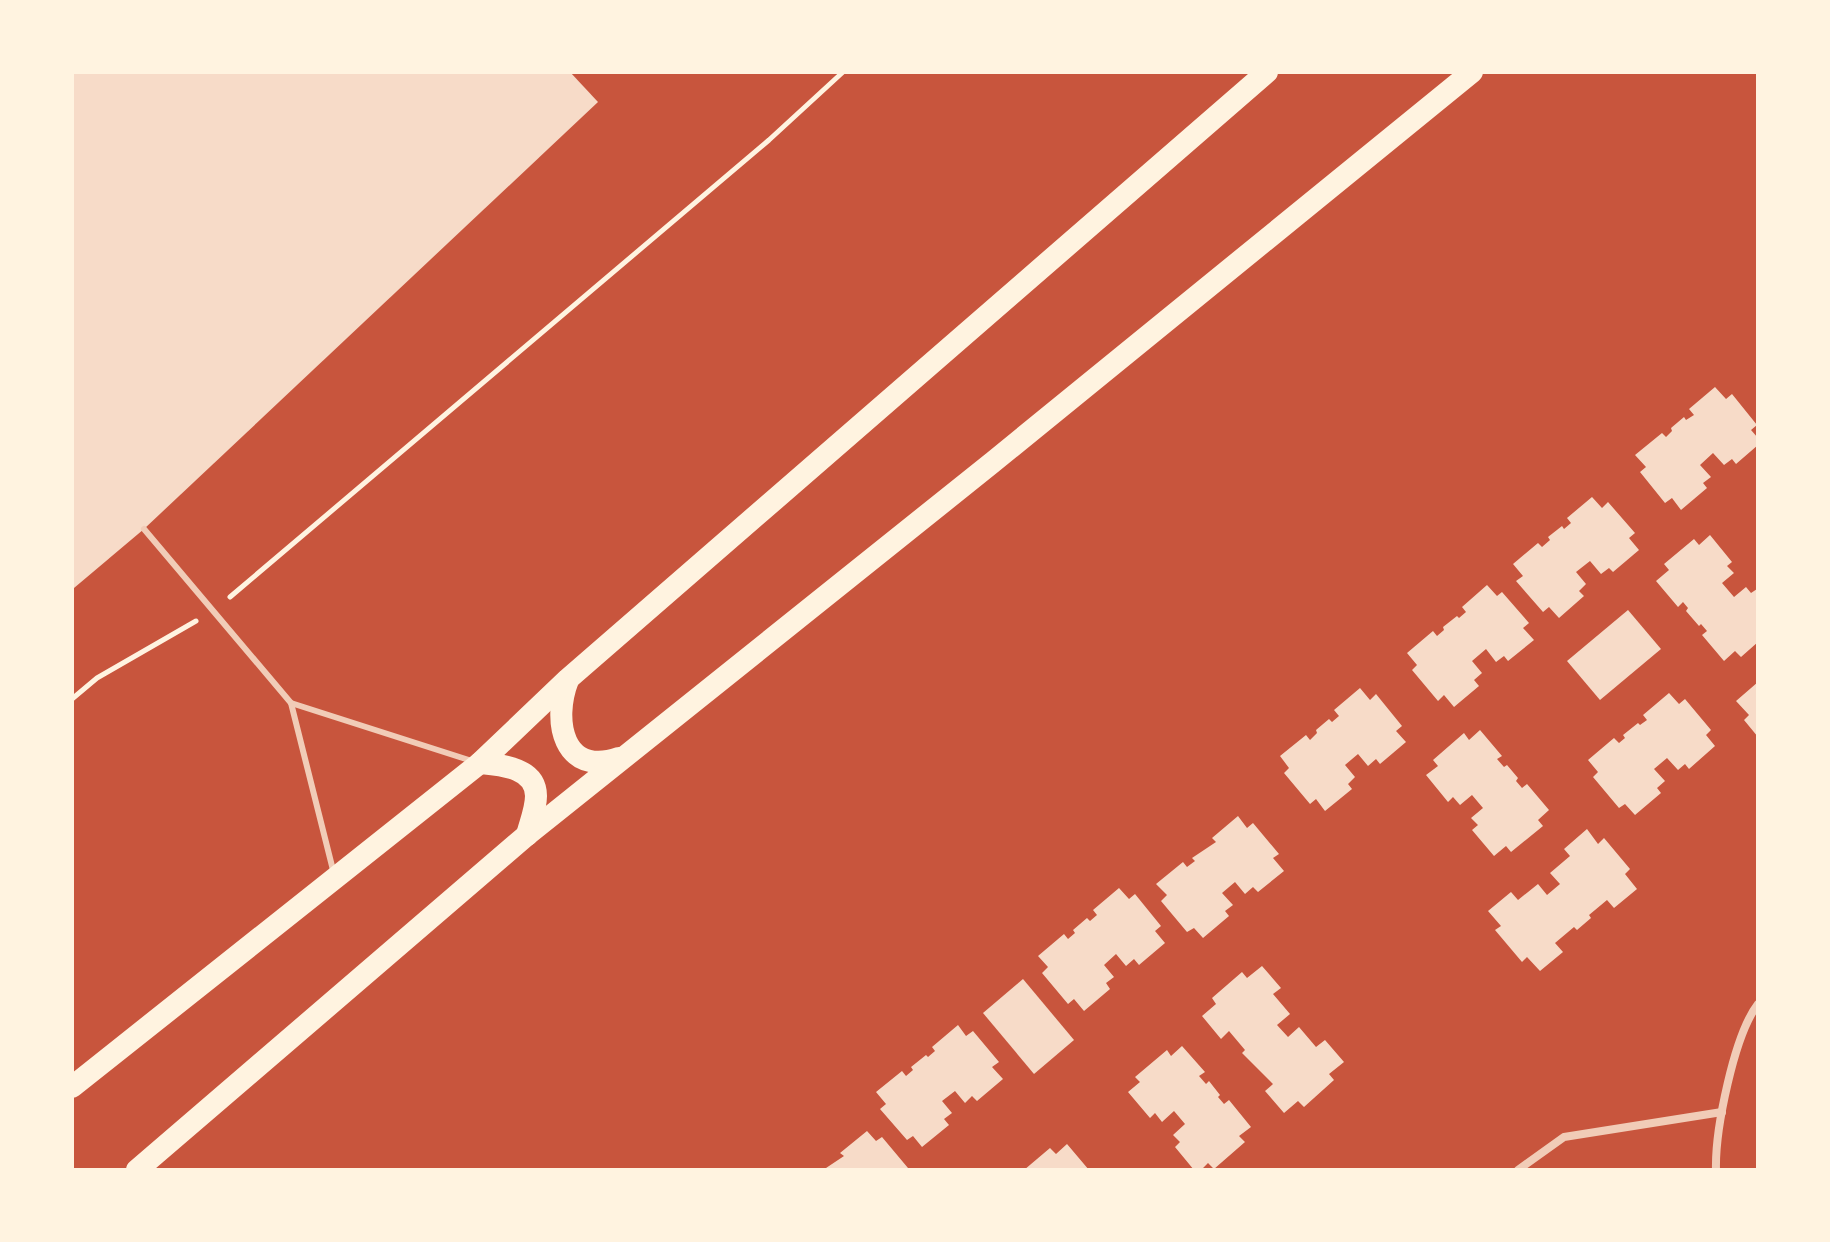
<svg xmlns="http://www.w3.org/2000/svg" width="1830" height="1242" viewBox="0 0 1830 1242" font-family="'Titillium Web',sans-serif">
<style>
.building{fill:#f7dbc8}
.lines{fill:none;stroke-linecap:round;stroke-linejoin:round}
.path{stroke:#fff3e0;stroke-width:5}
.service{stroke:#f1ccb7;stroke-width:6}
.minor{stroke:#f1ccb7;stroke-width:8}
.trunk{stroke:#fff3e0;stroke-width:22}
</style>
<rect width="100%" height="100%" fill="#c8553d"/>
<!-- building -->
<g class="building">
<polygon points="72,72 570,72 598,102 144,529 74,588"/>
<polygon points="1715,387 1726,399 1732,394 1757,425 1751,430 1758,438 1758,445 1736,464 1732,459 1724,465 1713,453 1700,465 1711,477 1703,483 1707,488 1681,510 1672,498 1665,503 1640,472 1646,467 1635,455 1662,433 1666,437 1672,431 1671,428 1684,417 1686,420 1694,415 1689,409"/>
<polygon points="1592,497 1602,508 1608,502 1635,533 1629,538 1639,550 1613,572 1609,568 1601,574 1590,561 1576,572 1586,584 1579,591 1584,596 1559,618 1549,607 1543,612 1516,581 1523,576 1513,564 1538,543 1542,547 1550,540 1548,537 1562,526 1564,529 1571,523 1567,518"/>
<polygon points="1710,535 1732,562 1727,566 1734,573 1722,583 1734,597 1746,587 1751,593 1757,589 1758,590 1758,642 1741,657 1735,651 1724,661 1702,635 1707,631 1701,624 1699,626 1686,611 1688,608 1683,602 1678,607 1656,581 1669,570 1664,564 1694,539 1699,545"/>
<polygon points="1487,585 1497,596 1502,592 1529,623 1523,628 1534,640 1508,661 1504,656 1496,662 1486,649 1472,661 1482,673 1474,680 1479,686 1454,707 1444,695 1438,701 1412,670 1417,665 1407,653 1433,631 1437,636 1444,630 1443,627 1457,616 1459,618 1466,612 1462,607"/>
<polygon points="1628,610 1661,649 1600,700 1567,661"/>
<polygon points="1758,682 1758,737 1744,720 1749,715 1736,701"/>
<polygon points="1360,688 1370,700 1376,694 1402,726 1396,731 1406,742 1380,764 1376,759 1368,766 1358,754 1345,765 1355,777 1348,784 1352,789 1325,811 1316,799 1310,804 1284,773 1289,768 1280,756 1306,735 1310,740 1317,733 1316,730 1329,719 1332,722 1339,716 1334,710"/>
<polygon points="1669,693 1679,704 1685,699 1711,730 1706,735 1715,746 1689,769 1685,764 1678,770 1667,758 1654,769 1665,781 1657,788 1661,793 1635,815 1625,804 1619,808 1593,777 1598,772 1588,760 1614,738 1619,743 1625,738 1623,735 1638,723 1640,725 1647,720 1643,715"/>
<polygon points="1480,730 1502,756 1497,759 1504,767 1507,765 1518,778 1516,781 1522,788 1527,784 1549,810 1538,820 1543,826 1511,852 1506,846 1494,856 1472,830 1478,825 1471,818 1483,808 1472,795 1460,805 1453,797 1448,802 1426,775 1438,766 1433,760 1464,733 1469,740"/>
<polygon points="1238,816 1247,828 1253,823 1279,854 1273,858 1284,871 1258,892 1253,887 1245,894 1235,882 1222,893 1233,905 1225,911 1229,916 1203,938 1194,928 1187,932 1161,901 1167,895 1156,884 1183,862 1187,867 1195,861 1192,858 1216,842 1212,838"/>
<polygon points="1587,829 1598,844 1604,838 1630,869 1625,874 1637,889 1614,908 1607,900 1589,915 1591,918 1577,930 1574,927 1555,943 1563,952 1540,971 1527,957 1522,962 1495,930 1501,926 1488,911 1511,892 1518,900 1538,884 1547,895 1560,884 1550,873 1570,856 1564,849"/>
<polygon points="1119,888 1129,899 1135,894 1161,926 1155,931 1165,943 1139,965 1134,959 1126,966 1116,954 1104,965 1114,977 1106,983 1110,989 1084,1011 1074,999 1068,1004 1042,973 1048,967 1038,956 1064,934 1068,939 1075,933 1073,930 1087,918 1090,921 1097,915 1093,910"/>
<polygon points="1262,966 1281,988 1273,994 1290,1014 1277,1025 1288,1037 1299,1027 1316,1047 1325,1040 1344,1062 1329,1074 1334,1080 1304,1107 1298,1101 1284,1113 1265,1091 1273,1084 1242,1053 1245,1050 1229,1031 1221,1039 1202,1016 1216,1004 1212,998 1242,972 1247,978"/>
<polygon points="1023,979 1074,1040 1034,1074 983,1013"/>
<polygon points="958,1025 966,1036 973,1031 999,1062 992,1067 1003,1079 977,1101 972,1096 965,1103 955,1091 942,1101 952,1113 944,1119 949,1125 922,1147 913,1136 907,1140 880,1109 886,1104 876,1092 902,1071 906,1076 913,1070 911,1067 926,1055 928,1057 935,1051 932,1047"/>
<polygon points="1182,1046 1205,1072 1199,1076 1206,1084 1209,1081 1220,1095 1218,1097 1224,1104 1229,1100 1251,1127 1239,1136 1245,1142 1214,1169 1208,1163 1201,1170 1194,1170 1175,1147 1180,1142 1173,1135 1185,1124 1174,1111 1162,1122 1155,1113 1150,1118 1128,1092 1140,1082 1135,1077 1167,1050 1171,1056"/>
<polygon points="867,1131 876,1141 882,1137 908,1168 823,1170 844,1156 840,1153"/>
<polygon points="1067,1144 1089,1170 1024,1170 1050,1148 1056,1154"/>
</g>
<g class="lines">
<!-- path -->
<g class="path">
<polyline points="230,597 769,140 843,72"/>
<polyline points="72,699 97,678 196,621"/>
</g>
<!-- service -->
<g class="service">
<polyline points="144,529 291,703 334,874"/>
<polyline points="291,703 472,761"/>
</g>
<!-- minor -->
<g class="minor">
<polyline points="1518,1170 1564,1137 1722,1112"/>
<path d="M1716,1170C1715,1130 1734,1035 1758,1004"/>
</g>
<!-- trunk -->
<g class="trunk">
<path d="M568,680C552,721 563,777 619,758"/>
<path d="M480,763C500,765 536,767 536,796C536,809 530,823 527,835"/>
<polyline points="72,1087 480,763 568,679 1267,72"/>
<polyline points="137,1170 527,835 993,462 1472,72"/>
</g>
</g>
<!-- border -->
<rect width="1830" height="1242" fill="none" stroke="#fff3e0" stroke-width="148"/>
</svg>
